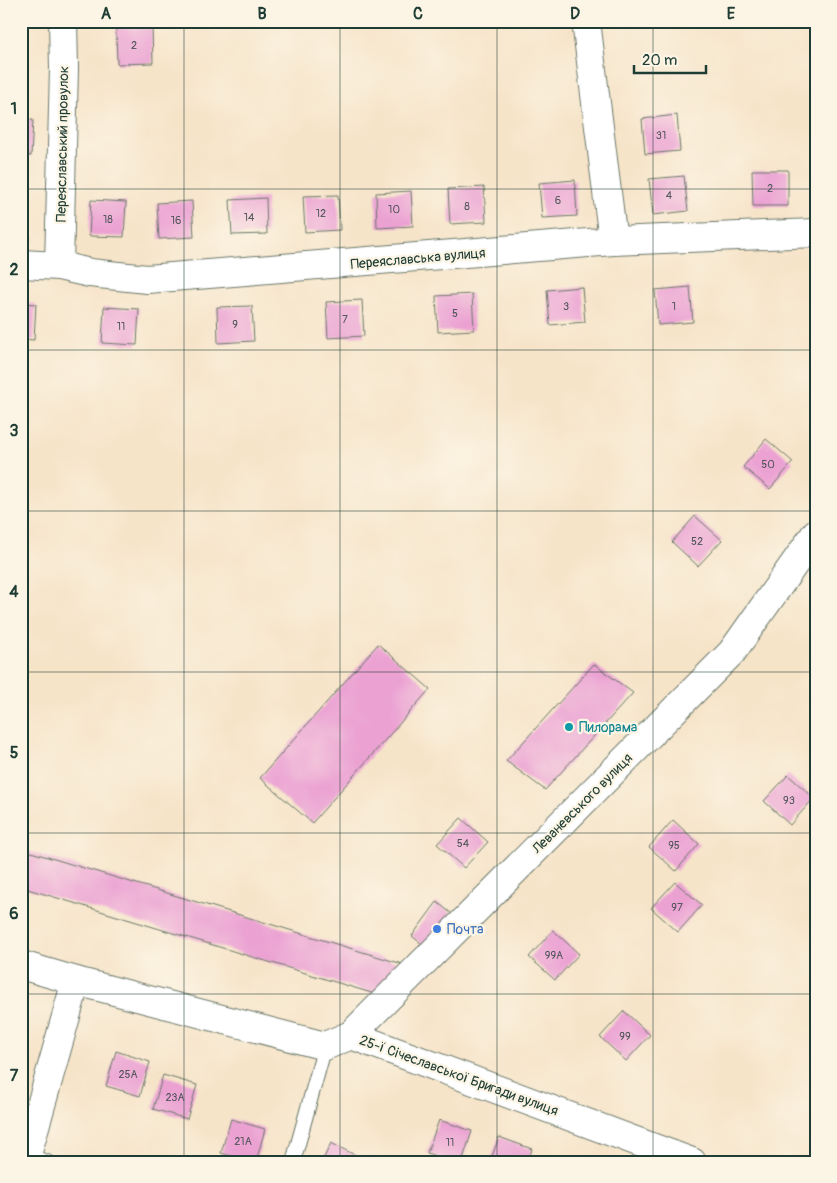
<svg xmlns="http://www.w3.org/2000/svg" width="837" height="1183" viewBox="0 0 837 1183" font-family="Pangolin,sans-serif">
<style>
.building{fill:#eba2d3}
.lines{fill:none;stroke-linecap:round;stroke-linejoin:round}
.service-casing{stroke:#6a7768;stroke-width:16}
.minor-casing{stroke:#6a7768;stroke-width:30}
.service{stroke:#fff;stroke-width:14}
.minor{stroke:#fff;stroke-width:28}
.grid{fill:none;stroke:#1f3d34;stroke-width:1;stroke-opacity:0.55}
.culture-dot{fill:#0f9aa8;stroke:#fcf5e5;stroke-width:2}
.shop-dot{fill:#3f7fe0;stroke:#fcf5e5;stroke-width:2}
.labels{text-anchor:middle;stroke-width:4.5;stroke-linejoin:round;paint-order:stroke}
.number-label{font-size:11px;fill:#52565c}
.street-label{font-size:14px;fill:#1f3d34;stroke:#fcf5e5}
.culture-label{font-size:14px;fill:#0d838f;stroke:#fcf5e5;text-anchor:start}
.shop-label{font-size:14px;fill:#366cbe;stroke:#fcf5e5;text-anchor:start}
.neatline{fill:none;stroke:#1f3d34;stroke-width:2}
.grid-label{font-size:16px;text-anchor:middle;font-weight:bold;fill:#1f3d34}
</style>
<rect width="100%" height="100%" fill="#fcf5e5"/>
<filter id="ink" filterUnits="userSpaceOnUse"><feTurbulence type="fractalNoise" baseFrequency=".02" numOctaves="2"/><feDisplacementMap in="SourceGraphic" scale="10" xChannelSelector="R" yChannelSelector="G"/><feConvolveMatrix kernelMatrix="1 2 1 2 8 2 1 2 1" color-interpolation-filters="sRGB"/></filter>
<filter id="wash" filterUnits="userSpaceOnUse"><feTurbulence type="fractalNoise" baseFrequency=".0096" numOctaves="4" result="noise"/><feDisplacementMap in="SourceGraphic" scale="20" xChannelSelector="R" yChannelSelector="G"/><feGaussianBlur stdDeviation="1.12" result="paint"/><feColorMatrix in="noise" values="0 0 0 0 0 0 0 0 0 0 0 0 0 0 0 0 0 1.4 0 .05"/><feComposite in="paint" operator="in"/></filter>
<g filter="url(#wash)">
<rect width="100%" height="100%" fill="#f6e4c9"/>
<g id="blocks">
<!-- building -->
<g class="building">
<polygon points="152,27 153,63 117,64 116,28"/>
<polygon points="677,115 680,151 645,154 642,119"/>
<polygon points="21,119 33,120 31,156 21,155"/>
<polygon points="752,170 788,170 788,206 753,206"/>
<polygon points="684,176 688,211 653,215 649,179"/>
<polygon points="575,180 577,216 542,218 539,183"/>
<polygon points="484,187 486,222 450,224 448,189"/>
<polygon points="411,191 413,226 377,228 376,193"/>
<polygon points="338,195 340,230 305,232 303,196"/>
<polygon points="266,198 267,234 232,235 230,200"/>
<polygon points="91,200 126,202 124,237 89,236"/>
<polygon points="192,201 194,237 159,239 157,203"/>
<polygon points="28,204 29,240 21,240 21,205"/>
<polygon points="582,287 585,322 550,325 547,290"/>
<polygon points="690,287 693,322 658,325 655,290"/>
<polygon points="472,294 474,330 438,332 436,296"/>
<polygon points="362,300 364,336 328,338 326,302"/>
<polygon points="21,303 36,304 34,340 21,339"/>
<polygon points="252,306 254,341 218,343 217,307"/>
<polygon points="104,307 139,309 137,345 102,343"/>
<polygon points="766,439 793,462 770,489 743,467"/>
<polygon points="695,516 722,540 698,566 672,542"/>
<polygon points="378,644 430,689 312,823 260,778"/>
<polygon points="594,664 633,693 545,790 506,761"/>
<polygon points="788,775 814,798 790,825 764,801"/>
<polygon points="461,818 488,842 464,868 437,844"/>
<polygon points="673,820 699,844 676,871 649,847"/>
<polygon points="21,849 409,966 398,1001 21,887"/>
<polygon points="675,882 702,905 678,932 651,908"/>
<polygon points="437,902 461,921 437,956 412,936"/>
<polygon points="553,930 579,954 555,980 529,957"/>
<polygon points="624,1011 650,1035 626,1061 600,1037"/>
<polygon points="116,1051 150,1062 140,1096 106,1086"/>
<polygon points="163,1075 197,1085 187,1119 153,1109"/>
<polygon points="231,1119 265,1129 256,1162 250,1162 221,1153"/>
<polygon points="439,1120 472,1131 462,1162 452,1162 427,1153"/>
<polygon points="499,1137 532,1149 528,1162 490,1162"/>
<polygon points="331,1143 363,1159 361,1162 322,1162"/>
</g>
</g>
</g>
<g filter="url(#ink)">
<use href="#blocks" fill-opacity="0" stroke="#6a7768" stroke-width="1"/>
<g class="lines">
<!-- service casing -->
<g class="service-casing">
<g id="service">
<polyline points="28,1156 47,1162"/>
<polyline points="293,1162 325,1046"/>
</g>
</g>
<!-- minor casing -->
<g class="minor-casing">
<g id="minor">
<polyline points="586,21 613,241"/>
<polyline points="21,264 59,266 90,273 147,279 613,241 816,233"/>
<polyline points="59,266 64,68 63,21"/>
<polyline points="21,965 76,981 325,1046 351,1035 692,1162"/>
<polyline points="351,1035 732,652 816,533"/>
<polyline points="25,1162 76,981"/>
</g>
</g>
<!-- service -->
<use href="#service" class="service"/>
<!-- minor -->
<use href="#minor" class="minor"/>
</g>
</g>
<!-- grid -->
<path class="grid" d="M184,21V1162M340,21V1162M497,21V1162M653,21V1162M21,189H816M21,350H816M21,511H816M21,672H816M21,833H816M21,994H816"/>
<!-- markers -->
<circle class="culture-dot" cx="569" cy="727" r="5"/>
<circle class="shop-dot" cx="437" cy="929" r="5"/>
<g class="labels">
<!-- number labels -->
<g class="number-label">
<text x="134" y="49">2</text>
<text x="661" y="139">31</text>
<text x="770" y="192">2</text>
<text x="669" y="199">4</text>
<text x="558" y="204">6</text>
<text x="467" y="210">8</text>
<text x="394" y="213">10</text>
<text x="321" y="217">12</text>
<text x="249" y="221">14</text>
<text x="108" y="223">18</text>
<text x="176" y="224">16</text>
<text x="566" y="310">3</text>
<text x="674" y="310">1</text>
<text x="455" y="317">5</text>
<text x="345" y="323">7</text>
<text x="235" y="328">9</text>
<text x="121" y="330">11</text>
<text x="768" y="468">50</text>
<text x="697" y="545">52</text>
<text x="789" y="804">93</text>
<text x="463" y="847">54</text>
<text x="674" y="849">95</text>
<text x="677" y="911">97</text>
<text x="554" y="959">99А</text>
<text x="625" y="1040">99</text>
<text x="128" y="1078">25А</text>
<text x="175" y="1101">23А</text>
<text x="243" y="1145">21А</text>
<text x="450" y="1146">11</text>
</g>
<!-- street labels -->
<g class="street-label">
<text transform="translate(62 144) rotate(-89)" y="5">Переяславський провулок</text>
<text transform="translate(418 258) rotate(-5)" y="5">Переяславська вулиця</text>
<text transform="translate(582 803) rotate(-45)" y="5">Леваневського вулиця</text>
<text transform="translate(459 1075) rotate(20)" y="5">25-ї Січеславської Бригади вулиця</text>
</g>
<!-- culture labels -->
<g class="culture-label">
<text x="579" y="732">Пилорама</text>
</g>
<!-- shop labels -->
<g class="shop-label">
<text x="447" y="934">Почта</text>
</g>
</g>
<!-- margin -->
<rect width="837" height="1183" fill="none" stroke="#fcf5e5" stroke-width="55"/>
<!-- scale -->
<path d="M634 65v8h72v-8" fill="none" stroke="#1f3d34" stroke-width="2.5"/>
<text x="642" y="65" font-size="15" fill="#1f3d34" stroke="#fcf5e5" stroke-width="4" paint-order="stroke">20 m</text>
<rect x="28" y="28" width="782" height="1128" class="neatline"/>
<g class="grid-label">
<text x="106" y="19">A</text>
<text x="262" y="19">B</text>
<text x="418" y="19">C</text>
<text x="575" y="19">D</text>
<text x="731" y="19">E</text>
<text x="14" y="114">1</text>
<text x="14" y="275">2</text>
<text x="14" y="436">3</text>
<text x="14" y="597">4</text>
<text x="14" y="758">5</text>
<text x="14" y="919">6</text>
<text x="14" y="1081">7</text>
</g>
</svg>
